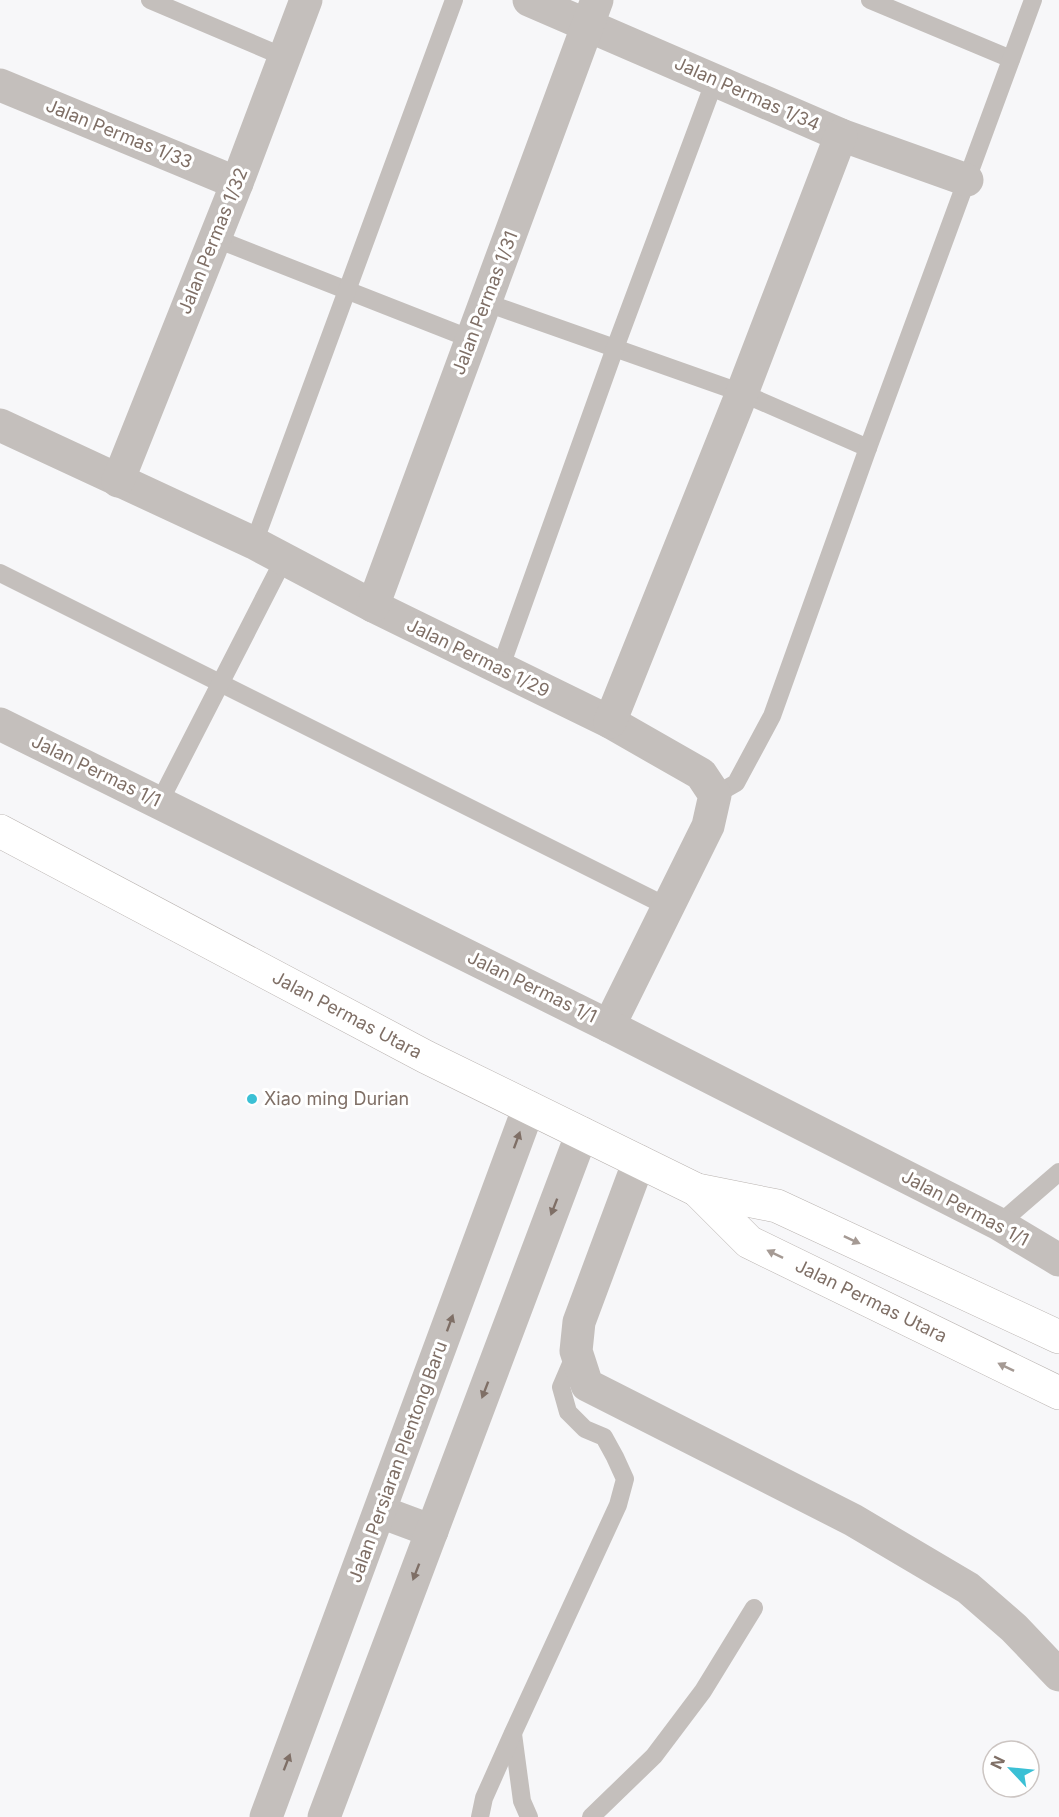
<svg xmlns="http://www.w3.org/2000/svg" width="1059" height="1817" viewBox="0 0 1059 1817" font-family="Inter,sans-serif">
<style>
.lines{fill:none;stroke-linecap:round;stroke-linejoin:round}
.primary-casing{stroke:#b9b3b0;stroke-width:34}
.service{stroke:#c4bfbc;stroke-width:18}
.minor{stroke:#c4bfbc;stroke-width:33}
.primary{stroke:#fff;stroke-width:33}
.oneway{fill:#7f6f66}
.oneway2{fill:#a59a94}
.poi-dot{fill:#3bc0d5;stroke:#fff;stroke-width:2}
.labels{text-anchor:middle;stroke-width:6;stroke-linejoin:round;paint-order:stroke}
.street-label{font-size:18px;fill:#7f6f66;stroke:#fff}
.poi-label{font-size:18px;fill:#7f6f66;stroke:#fff;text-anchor:start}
</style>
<rect width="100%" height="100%" fill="#f7f7f9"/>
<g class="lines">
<!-- primary casing -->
<g class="primary-casing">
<g id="primary">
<polyline points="0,831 426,1057 697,1190 777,1206 1059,1337"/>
<polyline points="697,1190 749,1242 1059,1393"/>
</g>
</g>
<!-- service -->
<g class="service">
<polyline points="150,0 284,57"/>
<polyline points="870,0 1011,59"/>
<polyline points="214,238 471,339"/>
<polyline points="487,303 742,393 868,448"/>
<polyline points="254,543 454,0"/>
<polyline points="0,573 668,907"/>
<polyline points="500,669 615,348 715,80"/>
<polyline points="715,795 736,783 772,716 868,448 1033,0"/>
<polyline points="159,803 284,559"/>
<polyline points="999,1224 1059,1172"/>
<polyline points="513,1734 522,1801 529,1817"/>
<polyline points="480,1817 484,1798 513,1733 618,1505 625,1479 615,1457 604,1437 585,1429 568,1412 561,1387 576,1352"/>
<polyline points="591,1817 654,1756 703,1691 754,1608"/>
</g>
<!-- minor -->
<g class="minor">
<polyline points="529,0 841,135 967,180"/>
<polyline points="0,85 237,183"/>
<polyline points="0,425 254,543 373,606 610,722 701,774 715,795 708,826 609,1026"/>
<polyline points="118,481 237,183 306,0"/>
<polyline points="373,606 597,0"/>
<polyline points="610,722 742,393 841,135"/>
<polyline points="0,724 609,1026 999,1224 1059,1260"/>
<polyline points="639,1161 579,1322 576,1351 587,1385 853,1520 968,1588 1014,1628 1059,1675"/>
<polyline points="381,1512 432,1531"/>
<polyline points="266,1817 529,1107"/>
<polyline points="324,1817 582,1133"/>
</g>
<!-- primary -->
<use href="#primary" class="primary"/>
</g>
<!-- one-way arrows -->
<defs><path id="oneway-solid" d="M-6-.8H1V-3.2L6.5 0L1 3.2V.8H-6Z" transform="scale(1.5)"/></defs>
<g class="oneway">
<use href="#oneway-solid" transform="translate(517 1140) rotate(-70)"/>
<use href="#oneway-solid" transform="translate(554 1207) rotate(111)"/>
<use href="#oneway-solid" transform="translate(450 1323) rotate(-70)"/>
<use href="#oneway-solid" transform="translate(485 1390) rotate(111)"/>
<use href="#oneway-solid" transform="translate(416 1572) rotate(111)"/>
<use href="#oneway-solid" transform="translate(287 1762) rotate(-69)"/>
</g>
<g class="oneway2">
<use href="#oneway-solid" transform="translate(852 1240) rotate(25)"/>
<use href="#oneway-solid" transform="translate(775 1254) rotate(-154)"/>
<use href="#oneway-solid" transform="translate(1006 1367) rotate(-154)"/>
</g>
<!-- markers -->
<circle class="poi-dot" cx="252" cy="1099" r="6"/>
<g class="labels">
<!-- street labels -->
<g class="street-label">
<text transform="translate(747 94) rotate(24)" y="6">Jalan Permas 1/34</text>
<text transform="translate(119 134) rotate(22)" y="6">Jalan Permas 1/33</text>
<text transform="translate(213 241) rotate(-68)" y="6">Jalan Permas 1/32</text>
<text transform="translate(485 303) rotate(-69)" y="6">Jalan Permas 1/31</text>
<text transform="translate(478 658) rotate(26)" y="6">Jalan Permas 1/29</text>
<text transform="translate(96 771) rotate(26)" y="6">Jalan Permas 1/1</text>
<text transform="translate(532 987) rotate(26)" y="6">Jalan Permas 1/1</text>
<text transform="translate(347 1015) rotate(28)" y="6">Jalan Permas Utara</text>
<text transform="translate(965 1208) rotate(28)" y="6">Jalan Permas 1/1</text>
<text transform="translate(871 1301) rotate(26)" y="6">Jalan Permas Utara</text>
<text transform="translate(398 1462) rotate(-70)" y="6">Jalan Persiaran Plentong Baru</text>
</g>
<!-- poi labels -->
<g class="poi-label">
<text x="264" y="1105">Xiao ming Durian</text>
</g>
</g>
<!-- north arrow -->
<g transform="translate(1011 1769) rotate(296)"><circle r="28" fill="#ffffff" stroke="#ccc5c2" stroke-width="1.5"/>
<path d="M0-4.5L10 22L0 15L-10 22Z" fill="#3bc0d5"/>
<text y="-9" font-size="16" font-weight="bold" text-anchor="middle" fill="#7f6f66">N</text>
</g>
</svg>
